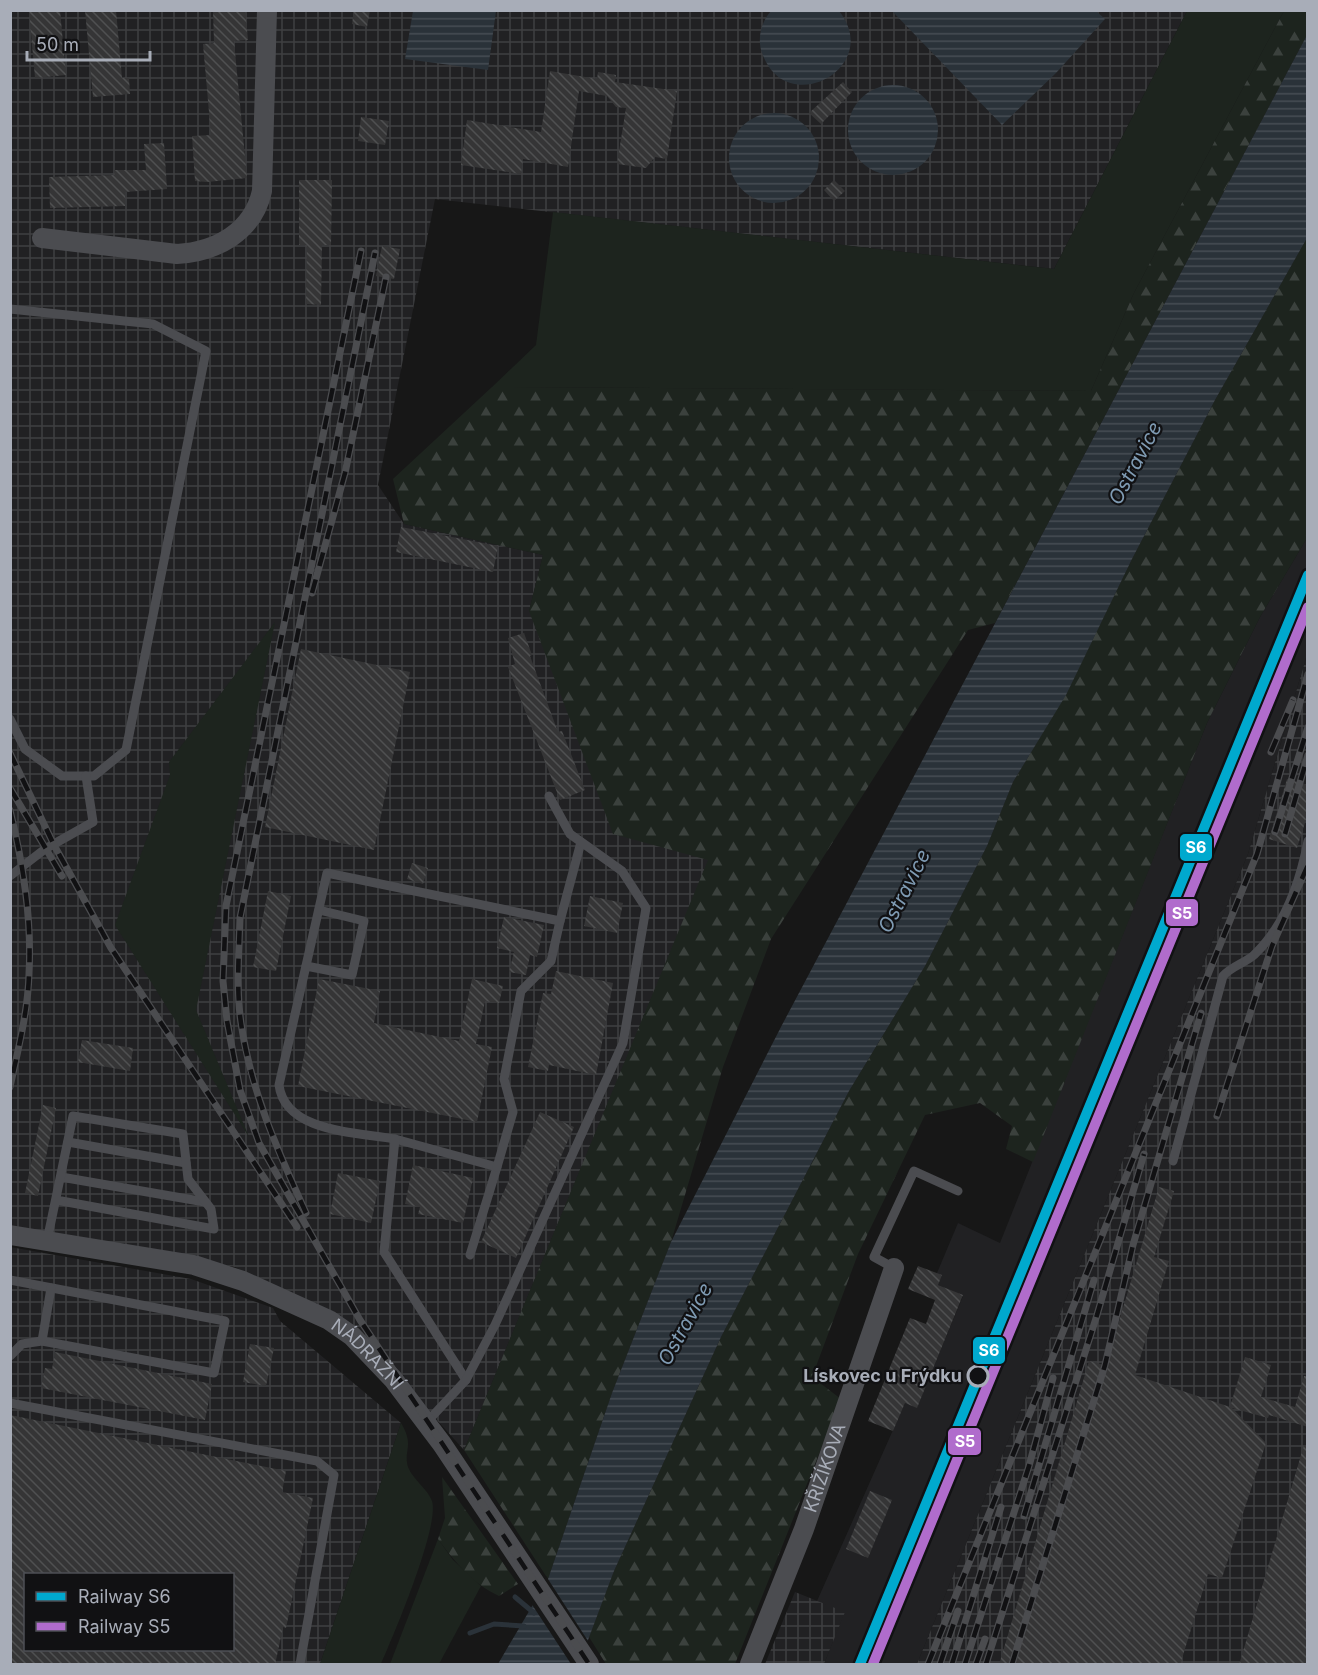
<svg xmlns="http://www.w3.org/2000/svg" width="1318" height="1675" viewBox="0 0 1318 1675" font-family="Inter,sans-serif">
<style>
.built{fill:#212123}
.industrial{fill:url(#industrial-grid);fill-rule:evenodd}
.grass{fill:#1d241e}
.forest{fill:url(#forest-firs)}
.water{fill:url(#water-rules)}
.pier{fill:#171717}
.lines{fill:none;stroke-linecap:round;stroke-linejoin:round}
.stream{stroke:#2a3239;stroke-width:5}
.building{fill:url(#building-back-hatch);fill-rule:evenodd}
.service{stroke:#4b4c50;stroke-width:9}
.minor{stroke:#4b4c50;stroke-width:20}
.rail-casing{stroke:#4b4c4f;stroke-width:7}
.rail{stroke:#111113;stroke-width:4.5;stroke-dasharray:14;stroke-linecap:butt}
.rail-1-casing{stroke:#111113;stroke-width:15}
.rail-2-casing{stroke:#111113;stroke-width:15}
.rail-1{stroke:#00a9ce;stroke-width:10}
.rail-2{stroke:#b06ccc;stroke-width:10}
.stop-dot{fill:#111113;stroke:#a8adb8;stroke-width:3}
.labels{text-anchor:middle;stroke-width:4.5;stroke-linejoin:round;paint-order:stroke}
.street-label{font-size:18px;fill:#a8adb8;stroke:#111113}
.stop-label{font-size:18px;font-weight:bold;fill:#a8adb8;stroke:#111113;text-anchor:end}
.water-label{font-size:20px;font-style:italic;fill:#7f9bb3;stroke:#111113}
.line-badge{stroke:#111113;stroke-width:2}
.badge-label{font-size:16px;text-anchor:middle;font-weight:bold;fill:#fff}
</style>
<defs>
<pattern id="industrial-grid" width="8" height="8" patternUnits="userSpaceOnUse" patternTransform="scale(1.5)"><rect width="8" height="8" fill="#212123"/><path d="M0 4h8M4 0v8" fill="none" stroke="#3e3f41"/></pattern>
<pattern id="forest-firs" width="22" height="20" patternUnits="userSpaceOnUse" patternTransform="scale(1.5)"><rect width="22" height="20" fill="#1d241e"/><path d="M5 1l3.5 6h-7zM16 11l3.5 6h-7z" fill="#3b413d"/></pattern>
<pattern id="water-rules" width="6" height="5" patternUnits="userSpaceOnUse" patternTransform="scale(1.5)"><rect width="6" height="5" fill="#2a3239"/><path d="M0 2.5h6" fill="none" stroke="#464d54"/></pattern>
<pattern id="building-back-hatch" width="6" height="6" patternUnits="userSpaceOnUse" patternTransform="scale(1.5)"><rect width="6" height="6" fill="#353536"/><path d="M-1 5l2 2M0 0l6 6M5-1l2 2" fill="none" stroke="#4f5051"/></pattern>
</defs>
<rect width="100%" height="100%" fill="#171717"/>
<!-- built -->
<polygon class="built" points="1307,538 1307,655 1248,854 917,1664 824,1664 844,1613 817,1601 905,1403 917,1407 963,1296 938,1285 937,1273 958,1223 1000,1243 1207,723 1260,617"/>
<!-- industrial -->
<g class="industrial">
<polygon points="10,11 1187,11 1054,269 435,199 378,485 404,524 543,555 529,611 709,859 464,1450 351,1325 235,1267 11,1227"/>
<polygon points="1307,655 1307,1664 917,1664 1248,854"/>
<path d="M10,1247L191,1279L273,1308L280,1321L401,1423L320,1664H11ZM26,1574H232V1650H26Z"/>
<polygon points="795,1592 845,1612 824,1664 765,1664"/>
</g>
<!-- grass -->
<g class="grass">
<polygon points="1187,11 1284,11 1134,293 1091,391 492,387 536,345 553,212 1054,269"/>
<polygon points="275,622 196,1010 249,1137 115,925 170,775 169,762"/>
<path d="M401,1423C415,1446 403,1450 408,1467C413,1480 428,1489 432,1501C440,1526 393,1637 381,1664H320Z"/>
<polygon points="438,1539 453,1560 481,1586 439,1664 390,1664"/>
</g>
<!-- forest -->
<g class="forest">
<polygon points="1284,11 1307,11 1307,35 995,623 968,630 771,939 723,1067 671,1242 612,1393 548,1579 464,1450 708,860 613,834 529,611 543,555 404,524 393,479 492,387 1091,391 1134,293"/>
<polygon points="1307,238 1307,538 1260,617 1207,723 1033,1162 1006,1149 1012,1126 980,1103 925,1115 858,1254 812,1377 841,1399 735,1664 606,1664 589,1637 614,1571 721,1337 849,1091 925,966 987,846 1013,782 1066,694 1132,559 1215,400"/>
<path d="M442,1477L518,1584L499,1596C473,1584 454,1561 438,1539L445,1518Z"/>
</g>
<!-- water -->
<g class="water">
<polygon points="413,11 496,11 488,70 405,59"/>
<path d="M771,11H839C884,67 786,121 762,53C757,39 761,22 771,11Z"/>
<polygon points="1096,11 1105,19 1056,73 1002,125 892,11"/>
<polygon points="1307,35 1307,238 1215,400 1132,559 1066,695 1013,782 987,846 925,966 849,1091 721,1337 614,1571 579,1664 498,1664 548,1579 612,1393 671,1242 782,1025"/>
<circle cx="893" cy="130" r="45"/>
<circle cx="774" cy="158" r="45"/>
</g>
<!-- pier -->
<polygon class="pier" points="546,1576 590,1644 583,1664 571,1664 531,1603"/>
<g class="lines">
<!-- stream -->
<g class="stream">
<polyline points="515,1597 534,1613"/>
<polyline points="470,1633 494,1624 524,1626"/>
</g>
</g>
<!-- building -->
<g class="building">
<polygon points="29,10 60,10 66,75 35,78"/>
<polygon points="85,10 116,10 122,78 129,78 130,94 93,97"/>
<polygon points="213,10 245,10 248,40 234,41 247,178 207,182 195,181 192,136 211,135 203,44 214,43"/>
<polygon points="354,10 370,10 367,27 352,24"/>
<polygon points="550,71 597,79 598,72 616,75 615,82 677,91 667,159 655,157 646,168 617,164 626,108 616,107 607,96 579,91 568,167 523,159 521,174 461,165 467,120 541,132"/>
<polygon points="843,82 852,92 821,124 809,113"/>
<polygon points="361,117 389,121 385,145 358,141"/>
<polygon points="164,143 167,189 125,192 125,206 50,208 49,177 115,175 114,170 146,170 144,144"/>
<polygon points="299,180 332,180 331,245 322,245 321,305 306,304 307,245 299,245"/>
<polygon points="834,180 845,191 834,201 824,190"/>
<polygon points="382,246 400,249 394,279 376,276"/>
<polygon points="401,527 498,546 493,572 396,552"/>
<polygon points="524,633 532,655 530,656 558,732 562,731 585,790 560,800 508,667 515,664 508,638"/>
<polygon points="301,649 410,672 374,850 265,827"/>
<polygon points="1287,779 1308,785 1308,813 1297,848 1269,839"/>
<polygon points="412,863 428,868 423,884 407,879"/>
<polygon points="268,891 291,896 276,971 253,967"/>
<polygon points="590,896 623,903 617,933 584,926"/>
<polygon points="504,917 544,925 537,957 530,955 526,975 509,972 514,952 497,948"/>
<polygon points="556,971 613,983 596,1075 549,1065 548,1071 528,1067 543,993 551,994"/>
<polygon points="319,979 380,991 374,1023 459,1041 472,979 503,986 499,1003 485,1001 476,1044 492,1047 477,1122 298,1086"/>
<polygon points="82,1040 133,1048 130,1071 78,1062"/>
<polygon points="43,1105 56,1108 38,1196 25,1193"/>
<polygon points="540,1112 574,1127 516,1258 481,1242"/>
<polygon points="413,1165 473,1178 463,1223 418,1214 420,1207 405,1204"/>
<polygon points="338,1173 380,1181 371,1223 330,1214"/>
<polygon points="1159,1187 1174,1191 1154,1257 1169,1261 1135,1375 1230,1407 1245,1357 1271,1365 1261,1397 1295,1407 1304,1376 1308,1376 1308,1427 1269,1415 1268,1418 1232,1408 1266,1443 1222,1578 1208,1574 1180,1665 999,1665 1089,1361 1104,1365 1112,1345"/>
<polygon points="918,1266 942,1275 938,1285 963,1295 917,1408 905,1403 893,1431 868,1421 910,1318 926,1324 935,1300 908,1289"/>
<polygon points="250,1344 274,1348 266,1386 243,1382"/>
<polygon points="55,1352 212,1384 205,1420 41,1388 45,1368 52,1369"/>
<path d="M10,1415L286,1471L282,1492L313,1498L286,1628L283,1627L275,1665H10ZM26,1575H232V1650H26Z"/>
<polygon points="1304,1445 1308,1446 1308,1665 1239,1665"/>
<polygon points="870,1491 892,1500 868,1558 846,1549"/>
</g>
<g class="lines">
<!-- service -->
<g class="service">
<polyline points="10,309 153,324 206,351 126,750 94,776 62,776 25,749 10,719"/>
<polyline points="10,876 45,849 93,822 86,776"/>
<polyline points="306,966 352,975 364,921 319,910"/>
<polyline points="395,1139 497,1167 470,1255"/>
<polyline points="68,1142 186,1163"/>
<path d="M1173,1161L1223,976C1232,966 1245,963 1254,955C1285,926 1300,882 1308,841"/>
<polyline points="497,1167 513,1112 504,1079 521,991 551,961 560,921"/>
<polyline points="61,1177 205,1202"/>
<polyline points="47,1241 73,1116 183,1134 188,1179 211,1209 214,1229 56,1200"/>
<polyline points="894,1268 874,1257 914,1171 958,1191"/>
<polyline points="10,1280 225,1321 214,1373 42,1341 22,1344 10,1356"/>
<polyline points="42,1341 51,1288"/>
<path d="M466,1380L384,1252L395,1139C358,1132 285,1133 279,1085L327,873L560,921L581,842"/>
<polyline points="10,1403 317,1461 334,1475 300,1664"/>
<polyline points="425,1424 466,1380 495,1325 623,1043 646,908 622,871 570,834 549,796"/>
</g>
<!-- minor -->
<g class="minor">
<path d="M42,238L177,254C216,252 253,232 262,191L267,10"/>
<path id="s1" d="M10,1235L194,1265L243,1281L329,1320L352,1336L393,1379L442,1444L589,1664"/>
<path id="s2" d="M750,1664L804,1529L894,1268"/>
</g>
<!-- rail casing -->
<g class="rail-casing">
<g id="rail">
<polyline points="361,251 226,906 223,981 227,1021 240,1090 259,1143 360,1320 589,1664"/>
<polyline points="312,593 345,473 386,277"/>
<polyline points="1271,752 1293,700"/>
<polyline points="10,753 54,845 111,948 297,1227"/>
<polyline points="10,788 62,876"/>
<path d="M10,810C23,864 32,918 29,974C28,1011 18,1050 10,1087"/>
<polyline points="1275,832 1308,727"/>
<polyline points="1285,834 1308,755"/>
<polyline points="1217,1116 1272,946 1308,865"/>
<path d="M306,1213C278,1151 251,1092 241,1023C236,989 239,953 240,918L375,253"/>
<polyline points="1024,1516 1094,1280"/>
<polyline points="928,1664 1257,854 1308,674"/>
<polyline points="940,1664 958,1611"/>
<polyline points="952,1664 1001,1507"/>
<polyline points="965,1664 1029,1466 1053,1378"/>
<polyline points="976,1664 985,1639"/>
<polyline points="986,1664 1097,1315 1144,1154"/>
<polyline points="1012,1664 1105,1365 1133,1245 1201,1013"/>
</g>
</g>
<!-- rail -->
<use href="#rail" class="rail"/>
<!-- rail-1 casing -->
<g class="rail-1-casing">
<polyline id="rail-1" points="860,1664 1308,575"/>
</g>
<!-- rail-2 casing -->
<g class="rail-2-casing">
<polyline id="rail-2" points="873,1664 1308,607"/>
</g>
<!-- rail-1 -->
<use href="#rail-1" class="rail-1"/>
<!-- rail-2 -->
<use href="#rail-2" class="rail-2"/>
</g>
<!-- markers -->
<circle class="stop-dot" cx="978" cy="1376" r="10"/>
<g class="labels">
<!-- street labels -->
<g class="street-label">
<text dy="6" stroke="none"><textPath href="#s1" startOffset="384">NÁDRAŽNÍ</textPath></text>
<text dy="6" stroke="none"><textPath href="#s2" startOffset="210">KŘIŽÍKOVA</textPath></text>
</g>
<!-- stop labels -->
<g class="stop-label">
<text x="962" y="1382">Lískovec u Frýdku</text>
</g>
<!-- water labels -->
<g class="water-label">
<text transform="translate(1135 463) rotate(-62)" y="7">Ostravice</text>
<text transform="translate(904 891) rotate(-63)" y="7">Ostravice</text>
<text transform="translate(685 1324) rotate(-61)" y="7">Ostravice</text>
</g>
</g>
<g class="line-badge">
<rect x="1179" y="833" width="34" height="29" rx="6" fill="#00a9ce"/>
<rect x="1165" y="898" width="34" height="29" rx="6" fill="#b06ccc"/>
<rect x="972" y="1336" width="34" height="29" rx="6" fill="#00a9ce"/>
<rect x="947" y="1427" width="35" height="29" rx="6" fill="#b06ccc"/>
</g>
<g class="badge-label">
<text x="1196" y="853">S6</text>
<text x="1182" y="919">S5</text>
<text x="989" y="1356">S6</text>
<text x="965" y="1447">S5</text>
</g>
<!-- border -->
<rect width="1318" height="1675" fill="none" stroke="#a8adb8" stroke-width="24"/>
<!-- legend -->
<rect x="24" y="1573" width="210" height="78" fill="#111113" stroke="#4d4f55" stroke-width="1.5"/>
<rect x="36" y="1592" width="30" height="9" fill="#00a9ce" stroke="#4d4f55" stroke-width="1.5"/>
<text x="78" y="1603" font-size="18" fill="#a8adb8">Railway S6</text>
<rect x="36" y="1622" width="30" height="9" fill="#b06ccc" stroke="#4d4f55" stroke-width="1.5"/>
<text x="78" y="1633" font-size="18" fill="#a8adb8">Railway S5</text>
<!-- scale -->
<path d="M27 51v9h123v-9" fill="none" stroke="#a8adb8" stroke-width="3"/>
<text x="36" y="51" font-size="18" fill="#a8adb8" stroke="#111113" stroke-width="4.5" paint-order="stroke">50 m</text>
</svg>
